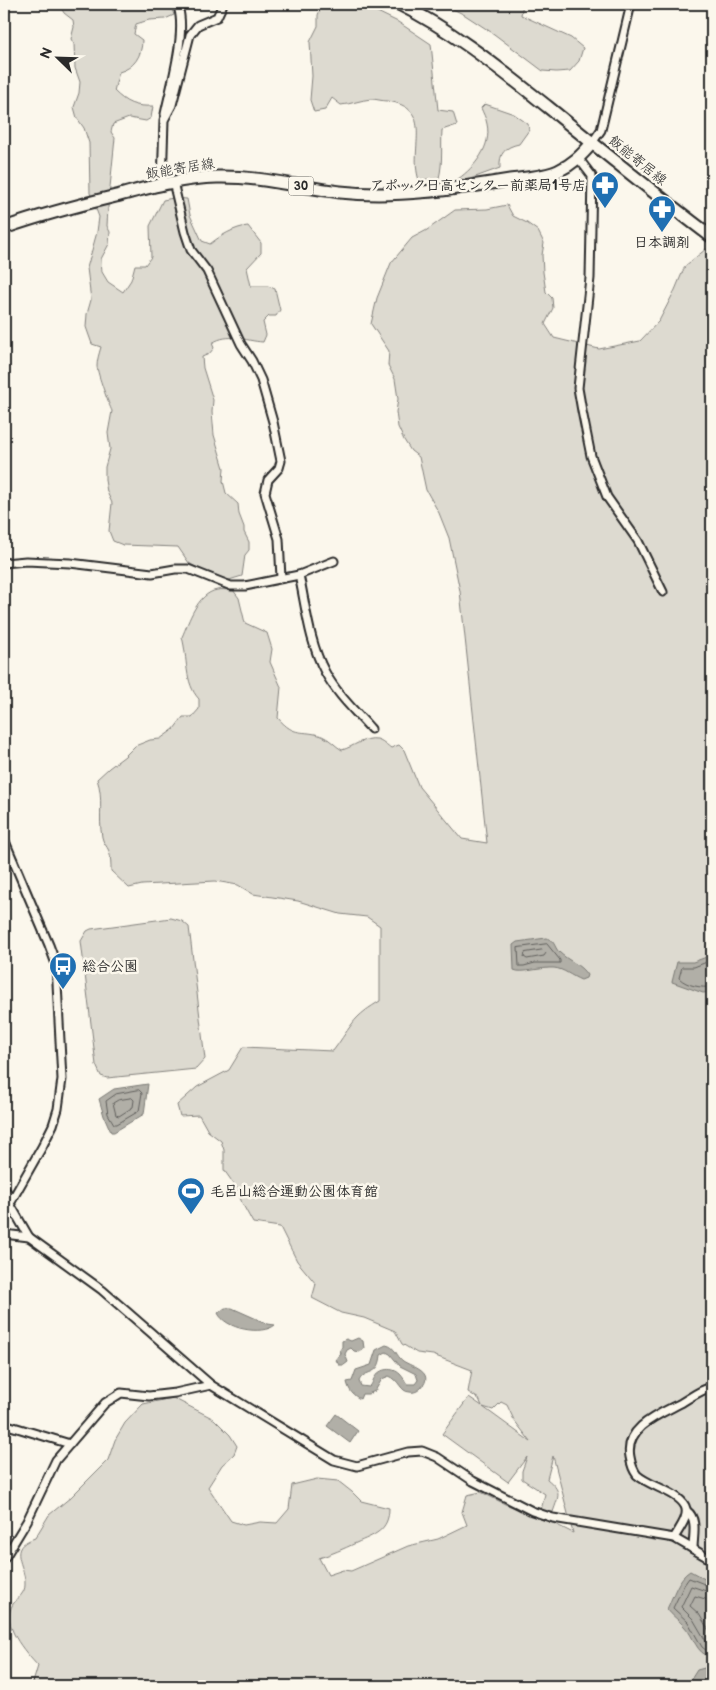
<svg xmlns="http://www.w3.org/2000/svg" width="716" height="1690" viewBox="0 0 716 1690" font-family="'Balsamiq Sans','Klee One',sans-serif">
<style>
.green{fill:#dddad0;stroke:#84827e;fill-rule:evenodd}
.water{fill:#b1afa7;stroke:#7b7a75;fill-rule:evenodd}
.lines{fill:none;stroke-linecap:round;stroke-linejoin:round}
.shore{stroke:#61605d;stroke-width:1}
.minor-casing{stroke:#2b2b2b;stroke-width:11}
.primary-casing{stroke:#2b2b2b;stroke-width:15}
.minor{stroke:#fbf7ec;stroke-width:7}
.primary{stroke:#fbf7ec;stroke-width:11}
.labels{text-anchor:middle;stroke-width:5;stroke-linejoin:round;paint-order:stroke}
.shield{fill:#fbf7ec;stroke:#696865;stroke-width:1}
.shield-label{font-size:12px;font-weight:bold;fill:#2b2b2b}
.street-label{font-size:14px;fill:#2b2b2b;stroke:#fbf7ec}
.poi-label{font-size:14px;font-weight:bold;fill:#2b2b2b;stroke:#fbf7ec;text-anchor:start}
</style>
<rect width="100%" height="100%" fill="#fbf7ec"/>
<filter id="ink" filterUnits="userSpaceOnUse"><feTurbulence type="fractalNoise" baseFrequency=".02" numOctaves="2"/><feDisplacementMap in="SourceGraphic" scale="10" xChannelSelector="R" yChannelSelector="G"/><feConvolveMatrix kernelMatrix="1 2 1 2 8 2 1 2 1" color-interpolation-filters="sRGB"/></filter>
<g filter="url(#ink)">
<!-- green -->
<g class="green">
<path d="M59,4H170L174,15L165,19L149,20L136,24L134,34L142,40C142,56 134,68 119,72L114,91C126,103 135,107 153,106L151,118L146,121L129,118L113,124L111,132L115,138L108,207L107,226L110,232L109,244L101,259L102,272L108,282L123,292L131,280L135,265H145L151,257L150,226L163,200L173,198L187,199L190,215L202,241L210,244C220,236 235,227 248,226L261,243V253L247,268L251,286H268L275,289L280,310L276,316H269L263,322L266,335L263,342C245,341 229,332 212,343L214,348L209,354L202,357L203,368L213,400L212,412L214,435L224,468L223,481L226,493L238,504L239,514L244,527V532L249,542V550L245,555L242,576L229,580L210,575L189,563L178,547L123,545L113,541L109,531L112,503L107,492L105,480V467L110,449L108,433L112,411C109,405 97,373 97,366C97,360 99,354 101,347L92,344L86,327L87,314L91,300L87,268L97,232L99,217L90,193L89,143L84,128L77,118L74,107L79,93L80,82L75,68L74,44L71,39L74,27L73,20L64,13Z"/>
<path d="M324,4H361L398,22L431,44L438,110L453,112L457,125L442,130C441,146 443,162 439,178L419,180C408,148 436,108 387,101C382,101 376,99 371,99C361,100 351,104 341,105L332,98L325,110L314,112L310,100L312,76L310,42L318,26V15L322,5Z"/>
<polygon points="443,4 523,4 521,15 571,38 583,48 579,61 570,71 556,72 543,71 494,34 465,15"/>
<path d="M485,104L514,114L528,124L529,130L519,144C505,147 499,153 500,168L470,179L457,181L458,179C475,167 492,146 487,124C486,118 483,113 481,108Z"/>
<path d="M507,205L513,216L527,223L538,231L544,243L542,255L543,272L546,292L552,298L553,308L545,324L554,338L599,349L640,341L659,321L675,290L685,266L706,249L712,253V1686H32L38,1666C25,1652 0,1624 13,1604C18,1598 25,1593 25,1585C26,1564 5,1548 35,1538L49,1515L71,1497L108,1460L115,1440L125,1423L143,1404L173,1398L214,1419L230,1435L237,1446L234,1454L222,1465L208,1487L231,1521L244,1525L260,1522L277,1523L289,1509L292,1485L317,1479L338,1481L352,1492L361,1501L389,1508C389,1531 374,1535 356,1543C343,1549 332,1554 319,1558L328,1575L343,1570L351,1571L408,1546L438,1539L467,1525L462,1512L467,1495L481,1492L505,1504L547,1520L573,1533L553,1456L547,1479C562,1491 559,1495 553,1512L541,1510L545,1494L522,1479V1471L527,1457L508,1482L442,1434L469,1397L482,1406L479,1399L468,1392L472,1370L433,1355L417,1353L402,1344L395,1331L364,1318L341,1313L312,1298L316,1284L297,1261L280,1227L253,1223L242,1203L236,1187L224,1170V1150L221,1141L208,1131L199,1115L180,1116L177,1105L197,1087L229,1070L243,1047L333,1051C340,1042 345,1033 352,1024C359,1014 370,1007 380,1001V926L367,917L340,914L298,901L253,894L238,885L215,881L142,885L129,888L111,871C111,865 111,857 109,851C107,846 103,843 102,837C98,817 104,798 97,779L109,768L125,756L135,746L150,740L160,739L174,729L183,717H192L199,709V699C184,683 188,658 182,637C189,621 197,594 217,590C222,589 228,590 233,590L239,598L245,623L267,633L272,649L270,662L281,687L278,718C295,738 302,729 322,736C330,739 335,746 342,750C353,747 364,737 377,739C382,740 388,746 391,748L399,745L404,750L419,787L462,839L487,843L460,591L449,538L439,513L426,490L419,457L411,451L404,440L398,427L396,412L398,399L395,379L388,365L389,351L371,324L377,298L391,263L412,238L427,230L455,210L487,209ZM501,1402L507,1405L514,1420L531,1442L483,1407L493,1410Z"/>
<polygon points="171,918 182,921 189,927 205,1059 196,1069 107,1078 101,1076 96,1065 81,941 87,931 91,929"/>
</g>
<!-- water -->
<g class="water">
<path d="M546,938C555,940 554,947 559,952C568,961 580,964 587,975L586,978L581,980C571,976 564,969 554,968C542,967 521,974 514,970L513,945L517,942Z"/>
<polygon points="712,955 712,992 703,993 672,982 677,962 693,962"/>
<polygon points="148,1084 144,1114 114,1132 111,1132 104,1116 99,1099 114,1089"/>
<path d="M225,1308H232L268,1324L275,1325C262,1336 225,1329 218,1313Z"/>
<polygon points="358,1338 363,1341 364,1348 359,1352 354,1351 351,1348 347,1350 345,1354 348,1362 344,1365 339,1365 336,1360 341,1354 340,1350 342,1347 342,1341 346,1339 351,1341"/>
<path d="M386,1345C396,1347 396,1356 403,1361C412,1367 436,1372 421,1388C418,1391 414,1393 410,1392C400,1392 400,1380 389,1376L382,1379L375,1391L368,1394H362L360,1399C353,1395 349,1391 347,1382L352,1381L356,1370L371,1365L376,1350ZM386,1352L390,1354L400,1366L416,1374L418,1380L415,1384H407C405,1381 403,1377 400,1374C393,1367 380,1368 375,1377C372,1381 373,1384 369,1387L361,1386L359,1381C365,1368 379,1378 381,1355Z"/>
<polygon points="336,1414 358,1431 350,1443 327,1426"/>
<path d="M690,1571L712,1583V1657C695,1654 695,1637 684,1626C679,1620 672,1616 667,1609C673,1597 678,1578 690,1571Z"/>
<polygon points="712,1666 712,1681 708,1686 690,1686 690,1681 697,1670"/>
</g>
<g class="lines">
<!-- shore -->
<g class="shore">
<polygon points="547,944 560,960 560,963 535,963 524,966 519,966 518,948"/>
<polygon points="543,950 546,953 544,956 527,959 524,957 525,953"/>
<path d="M712,960L694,967H682L679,978C687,986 701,988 712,987"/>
<polygon points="139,1090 142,1093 139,1111 117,1124 114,1124 108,1114 106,1101 116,1094"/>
<polygon points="132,1098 134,1100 133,1107 119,1116 116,1115 113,1103 118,1100"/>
<polyline points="712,1587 689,1578 684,1585 673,1608 688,1622 702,1647 707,1651 712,1652"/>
<polyline points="712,1593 691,1586 681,1607 693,1619 707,1643 712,1645"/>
<polyline points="712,1601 695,1596 690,1606 699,1614 712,1636"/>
</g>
<!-- minor casing -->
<g class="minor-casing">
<g id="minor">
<path d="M165,114C171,85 188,29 177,4"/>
<polyline points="592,143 601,130 631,4"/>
<polyline points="579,159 592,176 590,278 578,388 582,411 591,456 607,497 638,541 663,592"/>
<polyline points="173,182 185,232 191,250 207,271 241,344 252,361 261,380 273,422 281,461 279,468 268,480 265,493 279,539 281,578"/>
<polyline points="162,184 164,120 172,105 190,35 198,25 217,17 223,4"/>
<polyline points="4,563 26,561 70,563 152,573 175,569 188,569 231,586 245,586 299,575 334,561"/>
<path d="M299,575C306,607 309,642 325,672C336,693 355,711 371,729"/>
<polyline points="4,839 49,945 56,964 62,1079 58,1109 53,1125 42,1147 4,1214"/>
<polyline points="4,864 13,861"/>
<polyline points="4,1188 12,1200"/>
<polyline points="10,1204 29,1237 102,1290 211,1385 334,1460 357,1466 408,1452 422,1451 437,1457 473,1481 532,1511 553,1518 674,1538 712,1560"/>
<polyline points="4,1234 29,1237"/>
<polyline points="4,1424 70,1444"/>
<path d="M687,1511C698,1519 693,1536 693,1549"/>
<path d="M674,1538C679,1529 690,1516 685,1506C678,1492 649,1486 637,1475C633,1470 631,1463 630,1457C624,1427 660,1414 681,1403C691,1397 702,1389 712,1387"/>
<polyline points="4,1559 27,1521 56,1460 105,1403 121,1393 149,1396 175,1393 211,1385"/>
</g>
</g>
<!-- primary casing -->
<g class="primary-casing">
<g id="primary">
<path d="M399,4C454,31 500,69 548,107C602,151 656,195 712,237"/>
<path d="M4,228C41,215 79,205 116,196C150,187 182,178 217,177C259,176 299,187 340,192C396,198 455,189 510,180C524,178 545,177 558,171C573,164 582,155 592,143"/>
</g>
</g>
<!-- minor -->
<use href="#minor" class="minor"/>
<!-- primary -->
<use href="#primary" class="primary"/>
</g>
</g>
<!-- icons -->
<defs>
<g id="pharmacy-pin" transform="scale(1.4375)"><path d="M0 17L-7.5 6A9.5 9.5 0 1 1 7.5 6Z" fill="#1f6fb2" stroke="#fbf7ec"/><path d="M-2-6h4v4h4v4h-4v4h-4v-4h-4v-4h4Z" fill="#fff"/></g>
<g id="bus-pin" transform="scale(1.4375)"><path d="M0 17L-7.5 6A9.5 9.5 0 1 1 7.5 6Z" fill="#1f6fb2" stroke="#fbf7ec"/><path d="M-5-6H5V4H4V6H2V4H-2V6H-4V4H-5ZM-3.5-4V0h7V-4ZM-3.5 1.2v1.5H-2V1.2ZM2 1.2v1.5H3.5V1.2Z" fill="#fff"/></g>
<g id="stadium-pin" transform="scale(1.4375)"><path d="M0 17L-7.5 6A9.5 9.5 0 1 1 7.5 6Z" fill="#1f6fb2" stroke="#fbf7ec"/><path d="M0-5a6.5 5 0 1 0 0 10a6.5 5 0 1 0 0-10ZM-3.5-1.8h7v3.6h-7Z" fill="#fff"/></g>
</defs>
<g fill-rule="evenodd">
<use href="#pharmacy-pin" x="605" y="185"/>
<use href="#pharmacy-pin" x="662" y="209"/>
<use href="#bus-pin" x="63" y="966"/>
<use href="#stadium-pin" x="191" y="1191"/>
</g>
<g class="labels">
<!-- shield labels -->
<rect class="shield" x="288.5" y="176.5" width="25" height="19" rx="4"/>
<g class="shield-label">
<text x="301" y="190">30</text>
</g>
<!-- street labels -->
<g class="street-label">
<text transform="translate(638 160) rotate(39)" y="5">飯能寄居線</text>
<text transform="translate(180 168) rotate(-9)" y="5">飯能寄居線</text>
</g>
<!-- poi labels -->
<g class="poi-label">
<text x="586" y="190" text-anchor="end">アポック日高センター前薬局1号店</text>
<text x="662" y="247" text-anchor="middle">日本調剤</text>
<text x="82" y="971">総合公園</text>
<text x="210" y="1196">毛呂山総合運動公園体育館</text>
</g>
</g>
<!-- margin -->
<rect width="716" height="1690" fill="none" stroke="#fbf7ec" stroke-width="20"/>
<rect x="10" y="10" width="696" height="1670" fill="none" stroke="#2b2b2b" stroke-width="2" filter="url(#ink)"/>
<!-- north arrow -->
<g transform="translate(58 58) rotate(293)" stroke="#fbf7ec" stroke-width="4" paint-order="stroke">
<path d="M0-4L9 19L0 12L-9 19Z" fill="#2b2b2b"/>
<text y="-8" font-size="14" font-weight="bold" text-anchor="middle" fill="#2b2b2b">N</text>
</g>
</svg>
